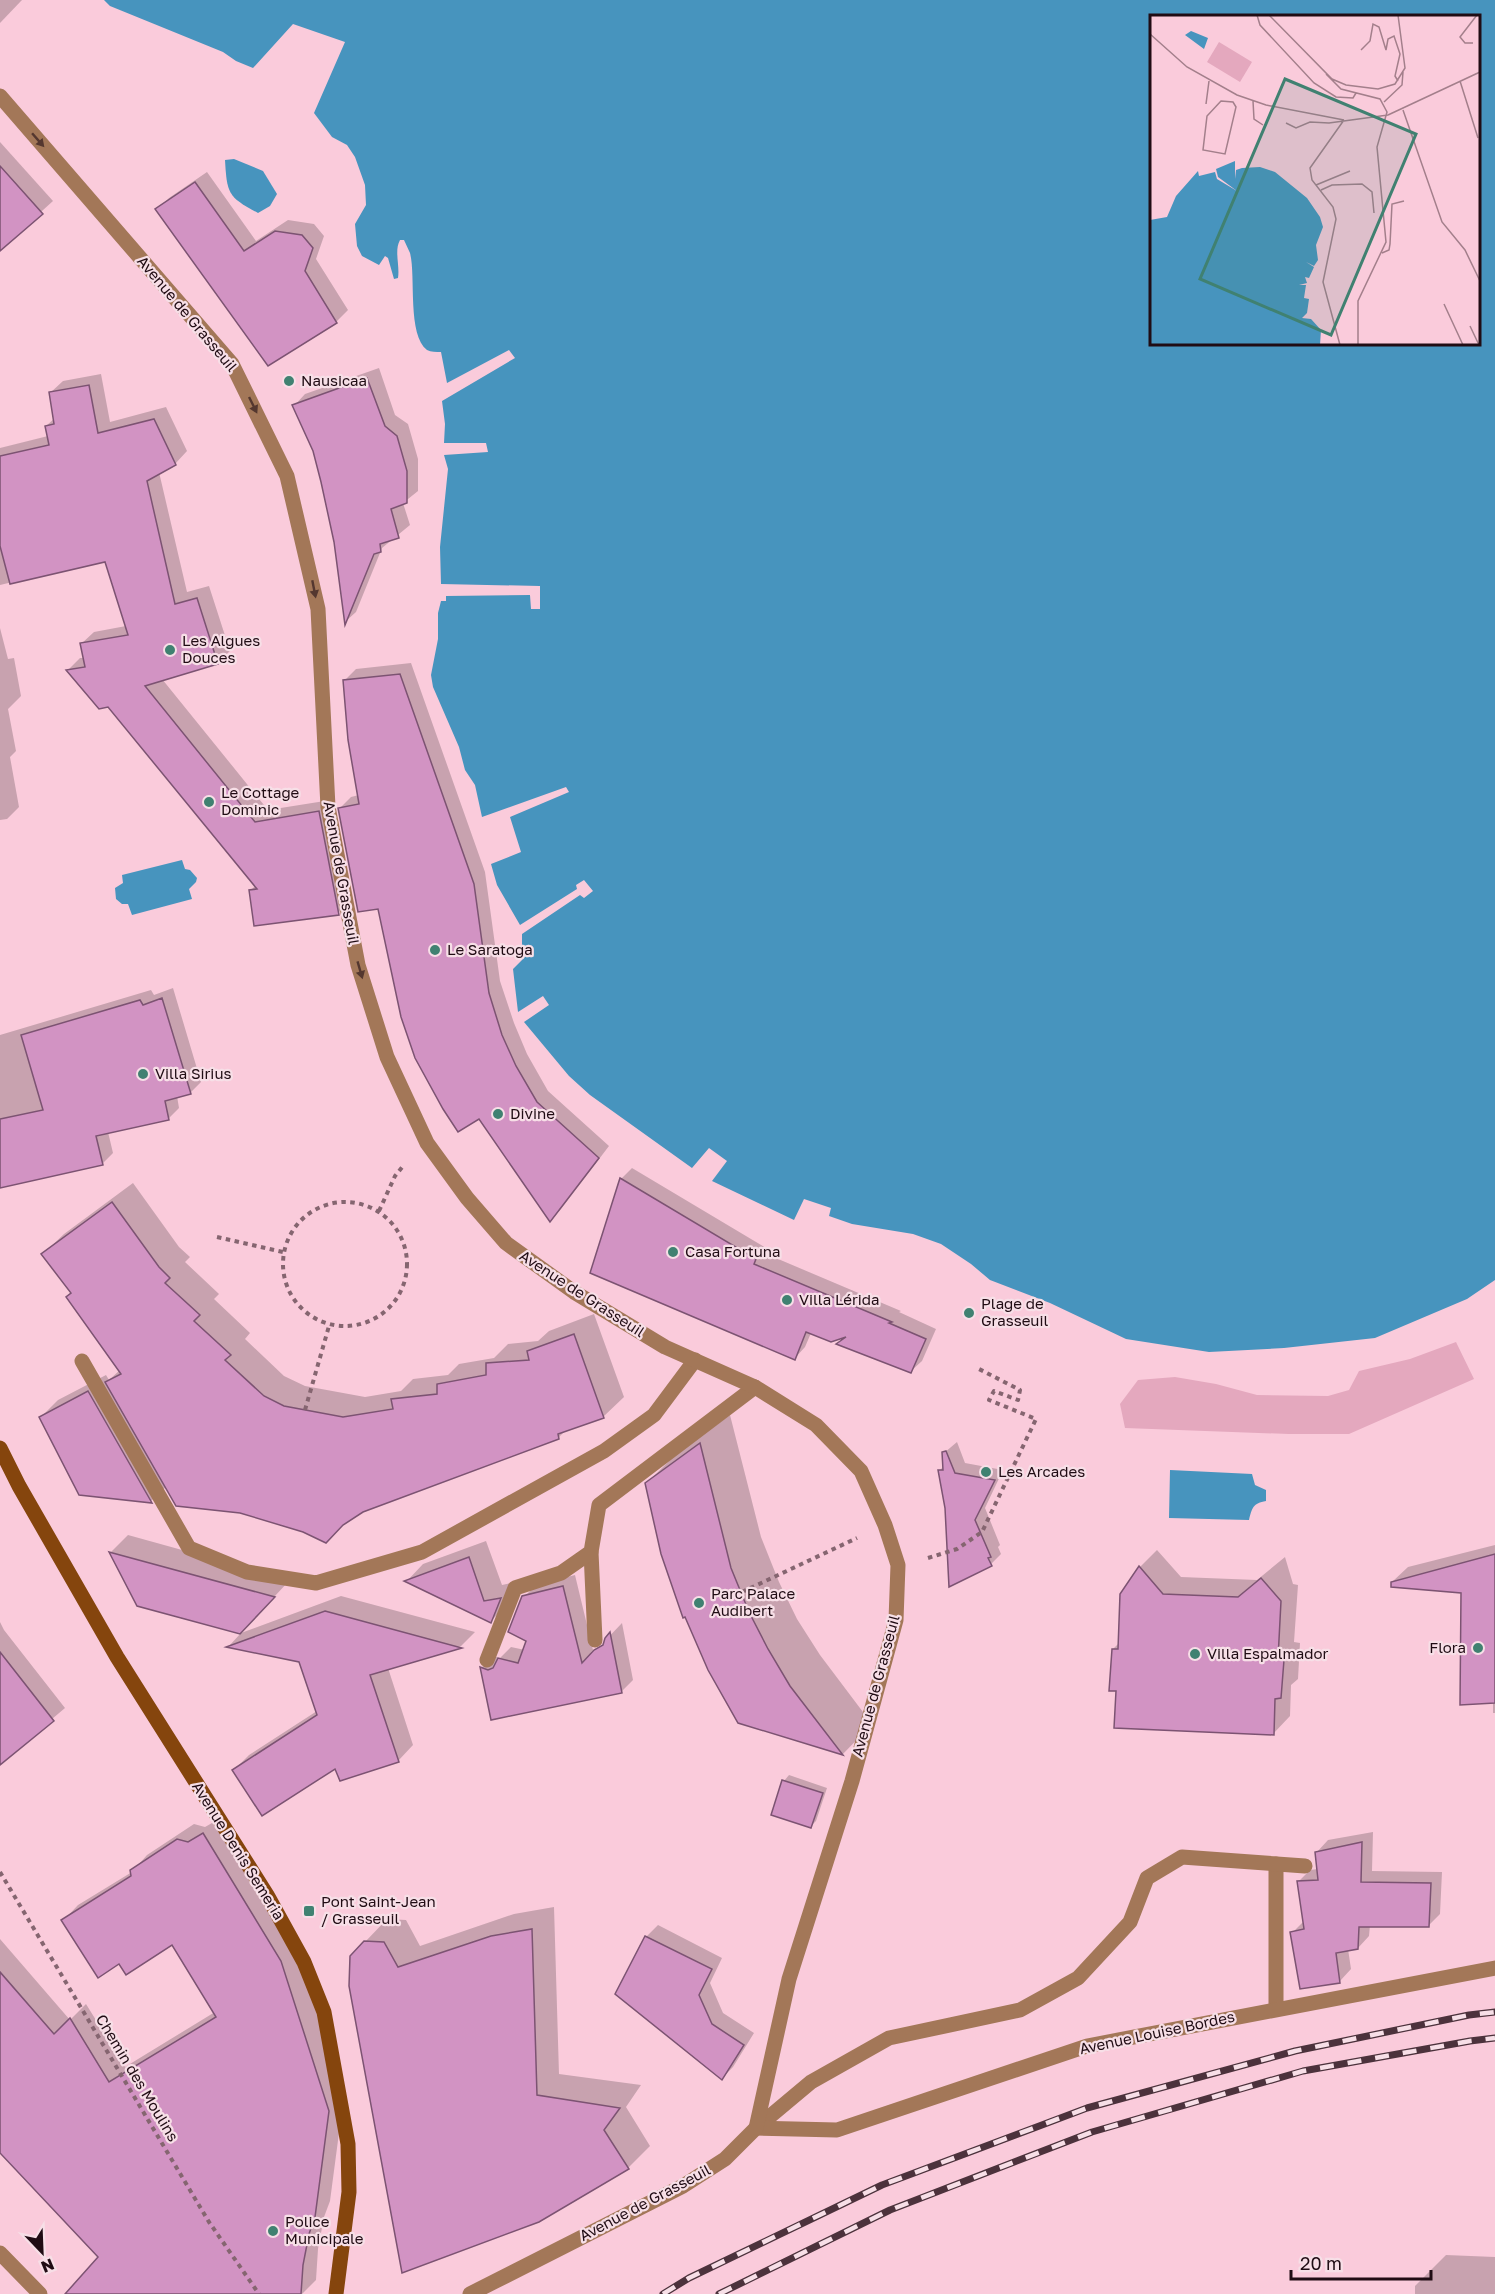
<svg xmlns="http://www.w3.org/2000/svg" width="1495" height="2294" viewBox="0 0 1495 2294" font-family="'Golos Text',sans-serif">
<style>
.green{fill:#e4a8be}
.water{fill:#4794be;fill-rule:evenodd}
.shadow{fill:#0003}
.building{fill:#d293c3;stroke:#7c5372;stroke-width:1.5}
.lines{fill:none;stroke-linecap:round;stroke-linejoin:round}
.path{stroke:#856570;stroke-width:4;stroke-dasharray:4.5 4.5;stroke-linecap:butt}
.service{stroke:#a37758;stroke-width:15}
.minor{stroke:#a37758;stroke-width:15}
.tertiary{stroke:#a37758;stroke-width:15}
.secondary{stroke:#85450d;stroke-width:15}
.rail-casing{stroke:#4c323c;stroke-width:7}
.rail{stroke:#f7dfe7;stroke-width:4.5;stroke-dasharray:14;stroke-linecap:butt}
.oneway{fill:#54372f}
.poi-dot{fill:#408171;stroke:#f7dfe7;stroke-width:2}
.labels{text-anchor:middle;stroke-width:4.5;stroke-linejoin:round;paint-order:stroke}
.street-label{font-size:15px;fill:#200c14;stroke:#f7dfe7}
.poi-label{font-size:15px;fill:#200c14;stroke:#f7dfe7;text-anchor:start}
.inset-road{fill:none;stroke:#a37f8b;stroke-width:1.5}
.view{fill:#408171;fill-opacity:0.15;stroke:#408171;stroke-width:3}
.inset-edge{fill:none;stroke:#200c14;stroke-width:3}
</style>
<rect width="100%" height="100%" fill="#facbdb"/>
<!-- green -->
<polygon class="green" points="1456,1342 1474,1379 1349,1434 1289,1434 1125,1428 1120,1404 1138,1380 1175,1377 1216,1384 1257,1395 1328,1396 1349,1390 1359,1371 1410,1359"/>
<!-- water -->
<g class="water">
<path d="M104,0H1495V1280L1467,1299L1375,1338L1284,1348L1209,1352L1126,1339L1050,1303L990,1280L971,1264L941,1244L913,1234L852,1224L829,1216L831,1208L804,1199L794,1220L712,1181L727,1161L709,1148L692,1168L590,1095L569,1076L524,1022L549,1005L543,996L518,1012L513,969L522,960V934L580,895L584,898L593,891L584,880L576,885L577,889L520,925L497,885L491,864L521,852L510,817L569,792L566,787L482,817L475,785L465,770L459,747L433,687L431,675L438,639V613L441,601H446V596L530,595L531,609H540V586L441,584L440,547L448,469L444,455L488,452L486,443H444L445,424L442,401L515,358L509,350L447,383L441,352C436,352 431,352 427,350C407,335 416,275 410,253C408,249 406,244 404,240H400C394,251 400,265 398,278L394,279L388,258L385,256L379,265L362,256L357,246L355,224L366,205L365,185L355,157L347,145L332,137L314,113L345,42L293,24L253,68L236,61L223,52L110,6ZM1152,16H1478V344H1152Z"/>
<path d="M234,159L263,171L277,194L270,206L258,213C228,197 227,194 225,160Z"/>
<polygon points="182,860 185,869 190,870 197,878 196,882 189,889 192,899 132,915 128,904 122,904 116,899 115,888 123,883 122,875"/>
<path d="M1170,1470L1252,1474L1255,1485L1266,1490V1501C1253,1503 1252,1508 1249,1520L1169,1518Z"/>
</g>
<!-- shadow -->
<g class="shadow">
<polygon points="0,0 22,0 0,23"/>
<polygon points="0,142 53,201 0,249"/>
<polygon points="207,172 256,241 288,220 314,224 324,236 316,259 348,310 336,322 268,364 157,210 169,198"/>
<polygon points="379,368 395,415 408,424 418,459 418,491 403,503 410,525 382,548 356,612 346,621 336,542 314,451 294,406 305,394"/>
<polygon points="101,374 110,422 166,407 187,451 175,464 159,472 187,592 209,586 230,651 217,663 162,679 268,810 331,800 350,901 338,913 251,890 256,885 109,705 68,670 80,658 85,658 81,644 94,632 126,626 106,560 0,585 0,448 48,436 46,426 55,418 50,393 63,381"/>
<polygon points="0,628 8,659 14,658 21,696 8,709 16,751 10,757 19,807 7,819 0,820"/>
<polygon points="411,663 485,872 500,981 514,1023 527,1054 548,1091 609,1146 561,1209 550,1220 380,908 340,808 351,797 359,795 344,681 356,669"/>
<polygon points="173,988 201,1082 190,1093 177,1096 179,1108 168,1119 108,1132 113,1153 102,1164 0,1186 0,1035 151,990 154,995"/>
<polygon points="632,1168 766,1248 764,1253 901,1311 899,1312 936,1329 922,1361 911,1371 839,1344 848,1335 811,1333 805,1347 795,1358 621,1179"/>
<polygon points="133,1183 179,1247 190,1257 185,1262 219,1294 214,1299 250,1333 245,1339 284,1376 305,1386 365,1397 401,1391 413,1379 448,1375 459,1364 494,1358 508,1344 538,1341 549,1331 594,1314 624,1397 603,1417 567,1429 558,1438 362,1511 304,1530 167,1486 151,1501 80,1493 41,1417 58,1400 106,1375 109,1380 120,1370 72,1293 43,1254 64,1234"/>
<polygon points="730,1415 761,1537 779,1582 797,1619 820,1655 872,1724 843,1754 739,1722 647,1483 677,1453"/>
<polygon points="957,1442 965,1463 1003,1470 985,1508 1000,1545 998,1547 1001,1554 991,1564 946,1508 940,1470 945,1465 944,1453"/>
<polygon points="128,1535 290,1580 257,1615 138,1605 111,1552"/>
<polygon points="486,1541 502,1585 516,1582 508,1604 491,1621 407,1581 423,1564"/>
<polygon points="1495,1545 1495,1713 1493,1713 1493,1702 1462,1591 1392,1582 1408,1567"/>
<polygon points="1157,1550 1181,1577 1257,1580 1285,1557 1293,1584 1298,1585 1294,1642 1300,1643 1298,1679 1291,1685 1290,1716 1273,1734 1118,1690 1113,1649 1119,1643 1121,1595 1140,1567"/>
<polygon points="575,1575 593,1650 590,1653 611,1643 609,1640 602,1644 622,1623 633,1680 621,1692 492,1718 482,1667 493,1656 500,1658 511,1647 525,1650 528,1640 524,1597 536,1585"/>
<polygon points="341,1596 475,1632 461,1646 388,1668 413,1745 398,1761 336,1766 234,1770 249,1755 317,1711 300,1661 229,1646 241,1633"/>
<polygon points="0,1622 4,1630 65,1708 0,1763"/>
<polygon points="789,1775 827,1788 816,1821 811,1826 784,1781"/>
<polygon points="219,1819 296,1945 344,2095 330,2201 324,2217 318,2249 316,2280 302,2294 76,2294 100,2257 0,2150 0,1939 70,2020 86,2004 125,2067 215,2012 172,1942 120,1962 63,1921 78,1905 132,1872 147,1855 194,1824 205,1827"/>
<polygon points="1373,1832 1372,1871 1442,1872 1440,1914 1428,1926 1370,1925 1369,1936 1358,1948 1348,1949 1351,1969 1340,1981 1292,1933 1304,1921 1298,1882 1310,1870 1318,1869 1317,1852 1328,1840"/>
<polygon points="554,1907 559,2074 641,2085 626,2107 650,2146 628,2168 539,2220 365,1942 387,1919 406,1920 420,1946 514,1914"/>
<polygon points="658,1925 722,1958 710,1983 723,2013 754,2033 733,2067 722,2078 646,1937"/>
<polygon points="1446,2255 1495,2257 1495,2294 1415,2294 1415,2286"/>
</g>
<!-- building -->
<g class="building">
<polygon points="0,166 43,214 0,251"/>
<polygon points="195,182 244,251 275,231 302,235 313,248 305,271 337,323 268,366 155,209"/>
<polygon points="367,378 385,426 397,436 407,471 407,503 391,509 399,538 380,544 381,552 374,554 345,625 334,542 321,482 313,451 292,405"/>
<polygon points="89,385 98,433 154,419 176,465 147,481 175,604 197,598 218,664 145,686 255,822 319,811 339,915 254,926 249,890 257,889 108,707 99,709 66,670 85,667 80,643 128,635 105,562 10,584 0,546 0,456 49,445 45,426 54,424 49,392"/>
<polygon points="400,674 474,884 489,993 502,1035 516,1066 537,1102 599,1158 550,1222 479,1119 458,1132 443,1109 415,1058 401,1017 378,909 358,912 338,808 359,804 348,740 343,680"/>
<polygon points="162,998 191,1094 165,1101 169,1120 96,1136 103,1165 0,1188 0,1119 43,1110 21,1035 140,1000 143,1005"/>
<polygon points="620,1178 756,1259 754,1264 892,1322 889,1323 926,1339 911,1373 836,1344 846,1337 831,1342 806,1332 795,1360 590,1273"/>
<polygon points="112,1202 159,1267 170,1278 165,1283 200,1315 194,1321 231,1355 225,1360 264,1396 284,1406 343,1417 393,1409 391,1399 437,1394 437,1384 486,1375 486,1363 529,1360 527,1351 574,1334 604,1418 558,1434 559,1439 363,1512 343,1525 326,1543 303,1532 240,1513 176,1506 105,1382 121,1374 66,1297 71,1293 41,1254"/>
<polygon points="88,1391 152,1503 79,1495 39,1417"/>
<polygon points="700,1443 731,1568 749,1612 768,1649 790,1686 843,1755 738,1723 708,1670 685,1617 683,1618 661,1554 645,1483"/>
<polygon points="946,1451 955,1473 995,1480 975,1520 991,1557 988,1558 992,1566 949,1587 945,1508 938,1470 943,1470 942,1452"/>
<polygon points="109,1552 275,1597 240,1634 137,1606"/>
<polygon points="1495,1554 1495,1703 1460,1705 1461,1593 1391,1587 1391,1582"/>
<polygon points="469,1557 484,1601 501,1598 491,1623 404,1581"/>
<polygon points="1139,1566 1163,1594 1238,1597 1261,1578 1281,1601 1278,1659 1284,1660 1281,1698 1275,1699 1274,1735 1114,1728 1116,1691 1109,1691 1112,1649 1118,1649 1120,1594"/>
<polygon points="563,1586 582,1663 594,1650 603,1645 605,1638 610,1632 622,1693 491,1720 480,1667 488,1670 493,1668 498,1658 518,1663 526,1641 508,1632 522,1596"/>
<polygon points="325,1611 462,1648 370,1675 399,1762 340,1781 335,1769 262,1816 232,1770 317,1715 299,1662 226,1647"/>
<polygon points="0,1652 54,1721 0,1765"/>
<polygon points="782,1780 823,1793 811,1828 771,1815"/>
<polygon points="203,1833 281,1961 329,2111 315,2217 309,2234 303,2265 301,2294 65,2294 98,2257 0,2153 0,1972 54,2034 70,2018 109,2082 216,2017 172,1945 126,1975 119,1964 98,1978 61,1920 131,1876 130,1870 177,1839 188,1842"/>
<polygon points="1362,1842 1361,1882 1431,1883 1429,1927 1359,1927 1358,1949 1336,1953 1340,1983 1300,1989 1290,1932 1304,1929 1297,1881 1318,1880 1315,1852"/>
<polygon points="532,1929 537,2095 620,2108 604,2130 629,2169 539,2222 402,2273 349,1986 350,1956 364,1941 384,1942 398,1967 491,1936"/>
<polygon points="645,1936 712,1969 699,1995 712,2024 744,2045 722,2080 615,1994"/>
</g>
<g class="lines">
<!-- path -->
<g class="path">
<circle cx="345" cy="1264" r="62"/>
<polyline points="379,1211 395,1176 403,1166"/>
<polyline points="217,1237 283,1252"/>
<polyline points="305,1410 329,1326"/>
<polyline points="928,1558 957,1549 982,1532 1036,1419 989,1400 994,1391 1018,1400 1020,1390 979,1369"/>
<polyline points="742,1592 857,1538"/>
<polyline points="0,1872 209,2222 259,2294"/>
</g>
<!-- service -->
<g class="service">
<polyline points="82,1361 189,1548 247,1572 316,1583 422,1552 604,1451 654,1415 695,1360"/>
<polyline points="591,1552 595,1640"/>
<polyline points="487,1660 515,1588 561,1573 591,1552 599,1505 755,1387"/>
<polyline points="1276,2009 1276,1864"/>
<polyline points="756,2128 811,2082 889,2038 1020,2010 1078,1978 1130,1922 1147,1878 1182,1857 1305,1866"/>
</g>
<!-- minor -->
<g class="minor">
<polyline points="756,2128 837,2130 1087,2046 1495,1968"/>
<polyline points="0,2253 40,2294"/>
</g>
<!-- tertiary -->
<polyline class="tertiary" points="0,96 232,364 287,476 318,609 328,807 358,965 387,1057 427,1143 467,1198 506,1243 574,1292 665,1347 755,1387 816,1425 861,1471 885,1525 898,1565 896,1620 852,1781 789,1979 756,2128 725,2159 683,2186 470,2294"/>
<!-- secondary -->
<polyline class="secondary" points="0,1448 19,1486 117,1657 267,1895 304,1962 324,2012 348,2144 349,2192 336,2294"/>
<!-- rail casing -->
<g class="rail-casing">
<g id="rail">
<polyline points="663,2294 689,2278 882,2185 1087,2108 1295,2051 1469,2015 1495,2012"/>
<polyline points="719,2294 890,2210 1092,2132 1303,2071 1470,2041 1495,2038"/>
</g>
</g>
<!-- rail -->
<use href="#rail" class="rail"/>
</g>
<!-- one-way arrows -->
<defs><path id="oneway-solid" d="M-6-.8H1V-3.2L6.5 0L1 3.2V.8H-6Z" transform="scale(1.5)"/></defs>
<g class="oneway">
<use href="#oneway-solid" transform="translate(38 140) rotate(49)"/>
<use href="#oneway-solid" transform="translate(253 405) rotate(64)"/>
<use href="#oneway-solid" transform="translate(314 589) rotate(79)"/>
<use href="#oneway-solid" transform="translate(360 970) rotate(74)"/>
</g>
<!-- markers -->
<g class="poi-dot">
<circle cx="289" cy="381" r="6"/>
<circle cx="170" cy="650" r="6"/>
<circle cx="209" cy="802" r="6"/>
<circle cx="435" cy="950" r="6"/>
<circle cx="143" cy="1074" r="6"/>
<circle cx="498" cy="1114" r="6"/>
<circle cx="673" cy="1252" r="6"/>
<circle cx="787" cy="1300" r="6"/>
<circle cx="969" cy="1313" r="6"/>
<circle cx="986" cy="1472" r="6"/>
<circle cx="699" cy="1603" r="6"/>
<circle cx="1478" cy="1648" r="6"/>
<circle cx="1195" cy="1654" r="6"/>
<rect x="303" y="1905" width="12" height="12" rx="3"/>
<circle cx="273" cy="2231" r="6"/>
</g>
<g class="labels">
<!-- street labels -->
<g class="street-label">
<text transform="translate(187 314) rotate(50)" y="5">Avenue de Grasseuil</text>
<text transform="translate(341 873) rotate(80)" y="5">Avenue de Grasseuil</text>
<text transform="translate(582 1294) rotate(33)" y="5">Avenue de Grasseuil</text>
<text transform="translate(876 1686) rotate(-75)" y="5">Avenue de Grasseuil</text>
<text transform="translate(238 1851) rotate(58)" y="5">Avenue Denis Semeria</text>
<text transform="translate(1157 2033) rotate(-12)" y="5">Avenue Louise Bordes</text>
<text transform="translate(137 2078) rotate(59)" y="5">Chemin des Moulins</text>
<text transform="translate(645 2203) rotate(-28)" y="5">Avenue de Grasseuil</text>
</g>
<!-- poi labels -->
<g class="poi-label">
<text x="301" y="386">Nausicaa</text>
<text x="182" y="646">Les Algues<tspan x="182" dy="17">Douces</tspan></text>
<text x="221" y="798">Le Cottage<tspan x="221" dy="17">Dominic</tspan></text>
<text x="447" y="955">Le Saratoga</text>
<text x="155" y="1079">Villa Sirius</text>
<text x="510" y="1119">Divine</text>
<text x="685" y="1257">Casa Fortuna</text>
<text x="799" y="1305">Villa Lérida</text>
<text x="981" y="1309">Plage de<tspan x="981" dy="17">Grasseuil</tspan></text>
<text x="998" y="1477">Les Arcades</text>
<text x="711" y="1599">Parc Palace<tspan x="711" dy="17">Audibert</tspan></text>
<text x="1466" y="1653" text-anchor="end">Flora</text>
<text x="1207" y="1659">Villa Espalmador</text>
<text x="321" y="1907">Pont Saint-Jean<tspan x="321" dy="17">/ Grasseuil</tspan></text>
<text x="285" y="2227">Police<tspan x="285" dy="17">Municipale</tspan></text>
</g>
</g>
<!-- overview -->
<g transform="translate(1150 15)">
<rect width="330" height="330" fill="#facbdb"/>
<path d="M69,27L102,47L90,67L57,47Z" fill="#e4a8be"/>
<path d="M41,16L58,23L54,34L35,20ZM85,146V164L86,155L92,153L110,152L125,157L157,183L170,202L173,212L166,230L168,245L164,251L156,247L164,252L159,263L155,262L157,268L149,270H156L154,283L159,284L157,298L152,303L161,304L171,315L170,330H0V205L17,202L26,181L48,156L49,161L65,157L67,164L87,176L68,162L66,154Z" fill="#4794be"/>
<path class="inset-road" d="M107,0L110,10L164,68L186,82L203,83L206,78M119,0L182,64L196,70L228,74L245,69L255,53L248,0M0,19L37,52L87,80L116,90L194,105M323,28H315L310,22L327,0M211,35L220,26L223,9L229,12L236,35L238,24L244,21L250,39L245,61L248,66M176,59L191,74L230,84L237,97L227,132L236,227L208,286V330M310,66L328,123M71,86L83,87L86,92L75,139L53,135L57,101ZM103,86L104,104L113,110M234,87L252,70L253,57M56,89L59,66M253,95L292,207L315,235L330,266M238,100L330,57M136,108L146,113L160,107L179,108L238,100M166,170L200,156M171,175L182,170L212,169L222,177L224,198M232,238L239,235L240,229L242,189L254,186M294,289L313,330M320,311L329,330M190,330L173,267L186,204L183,192L162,165L160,153L194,105"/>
<path class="view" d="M135,64L266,119L181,320L50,264Z"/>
<rect width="330" height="330" class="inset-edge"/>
</g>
<!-- north arrow -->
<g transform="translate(42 2252) rotate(157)" stroke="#f7dfe7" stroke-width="4.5" paint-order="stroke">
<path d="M0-4.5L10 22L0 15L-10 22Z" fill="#200c14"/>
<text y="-9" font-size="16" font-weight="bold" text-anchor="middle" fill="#200c14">N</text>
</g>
<!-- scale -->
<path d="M1291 2270v9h140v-9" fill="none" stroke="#200c14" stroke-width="3"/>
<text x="1300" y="2270" font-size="18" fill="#200c14" stroke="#f7dfe7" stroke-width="4.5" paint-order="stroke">20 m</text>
</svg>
